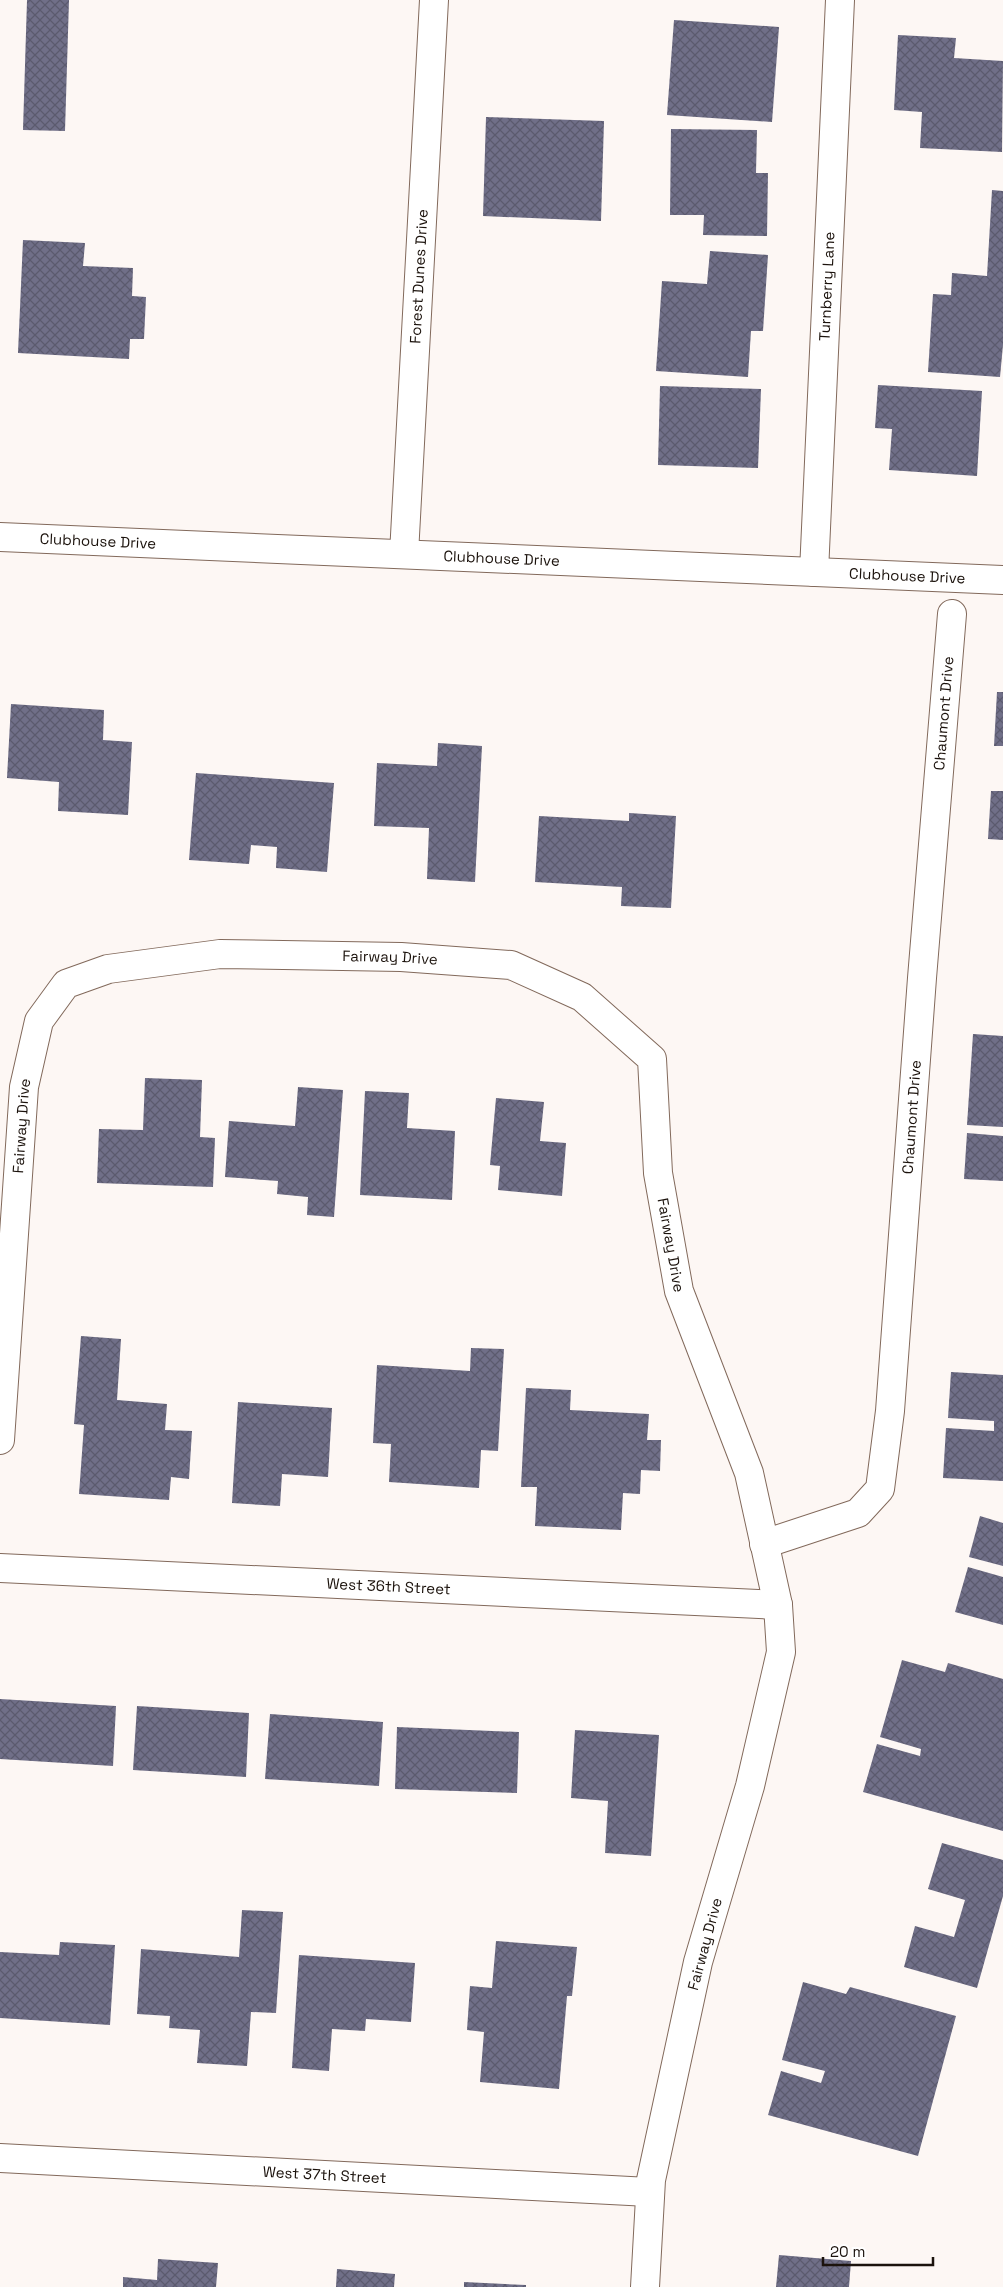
<svg xmlns="http://www.w3.org/2000/svg" width="1003" height="2287" viewBox="0 0 1003 2287" font-family="'Space Grotesk',sans-serif">
<style>
.building{fill:url(#building-cross-hatch)}
.lines{fill:none;stroke-linecap:round;stroke-linejoin:round}
.minor-casing{stroke:#82695b;stroke-width:30}
.minor{stroke:#fff;stroke-width:28}
.labels{text-anchor:middle;stroke-width:4;stroke-linejoin:round;paint-order:stroke}
.street-label{font-size:15px;fill:#1b120c;stroke:#fff}
</style>
<defs>
<pattern id="building-cross-hatch" width="8" height="8" patternUnits="userSpaceOnUse" patternTransform="scale(1.25)"><rect width="8" height="8" fill="#706f88"/><path d="M0 0l8 8M0 8l8-8" fill="none" stroke="#5b5a6e"/></pattern>
</defs>
<rect width="100%" height="100%" fill="#fdf7f4"/>
<!-- building -->
<g class="building">
<polygon points="27,0 69,0 65,131 23,130"/>
<polygon points="674,20 779,27 772,122 667,115"/>
<polygon points="898,35 956,38 954,58 1003,61 1002,152 920,148 922,112 894,110"/>
<polygon points="486,117 604,121 601,221 483,216"/>
<polygon points="671,129 757,130 756,173 768,173 767,236 703,235 704,215 670,215"/>
<polygon points="992,190 1003,191 1003,345 1000,377 928,372 933,294 951,295 952,273 987,276"/>
<polygon points="23,240 85,243 83,266 133,268 132,296 146,297 144,339 130,339 129,359 18,353"/>
<polygon points="710,251 768,255 763,331 751,331 748,377 656,371 662,281 707,284"/>
<polygon points="878,385 982,391 977,476 889,470 892,429 875,428"/>
<polygon points="660,386 761,389 758,468 658,465"/>
<polygon points="997,692 1003,692 1003,746 994,746"/>
<polygon points="11,704 104,710 103,740 132,742 128,815 58,811 59,782 7,778"/>
<polygon points="438,743 482,746 475,882 427,879 429,828 374,826 377,763 437,766"/>
<polygon points="196,773 334,783 327,872 276,868 277,847 251,845 249,864 189,860"/>
<polygon points="991,791 1003,791 1003,840 988,839"/>
<polygon points="629,813 676,816 671,908 621,906 622,887 535,882 539,816 629,821"/>
<polygon points="973,1034 1003,1036 1003,1127 967,1125"/>
<polygon points="145,1078 202,1080 200,1137 215,1138 213,1187 97,1183 99,1129 143,1130"/>
<polygon points="298,1087 343,1090 334,1217 307,1215 308,1197 277,1194 278,1181 225,1177 229,1121 295,1126"/>
<polygon points="365,1091 409,1093 407,1128 455,1131 452,1200 360,1195"/>
<polygon points="496,1098 544,1102 540,1141 566,1143 562,1196 498,1190 500,1166 490,1165"/>
<polygon points="967,1133 1003,1136 1003,1181 964,1179"/>
<polygon points="81,1336 121,1339 117,1400 167,1404 165,1430 192,1431 189,1479 171,1477 169,1500 79,1494 84,1425 74,1424"/>
<polygon points="471,1348 504,1349 498,1451 481,1450 479,1488 389,1482 391,1444 373,1443 377,1365 470,1371"/>
<polygon points="951,1372 1003,1375 1003,1481 943,1478 946,1428 994,1431 994,1421 948,1418"/>
<polygon points="526,1388 571,1390 570,1410 649,1414 647,1440 661,1440 660,1471 641,1470 640,1494 623,1493 621,1530 535,1526 537,1487 521,1487"/>
<polygon points="238,1402 332,1408 328,1477 282,1474 280,1506 232,1503"/>
<polygon points="980,1516 1003,1523 1003,1566 969,1557"/>
<polygon points="968,1567 1003,1577 1003,1625 955,1612"/>
<polygon points="902,1660 945,1672 948,1663 1003,1679 1003,1831 863,1792 877,1744 920,1756 921,1749 880,1737"/>
<polygon points="0,1699 116,1706 113,1766 0,1759"/>
<polygon points="137,1706 249,1713 246,1777 133,1770"/>
<polygon points="270,1714 383,1722 379,1786 265,1779"/>
<polygon points="397,1727 519,1732 517,1793 395,1789"/>
<polygon points="575,1730 659,1735 651,1856 605,1853 608,1801 571,1798"/>
<polygon points="942,1843 1003,1860 1003,1896 977,1988 904,1967 915,1926 954,1937 965,1900 928,1889"/>
<polygon points="242,1910 283,1912 276,2013 251,2012 247,2066 197,2063 200,2030 169,2028 170,2016 137,2014 141,1949 239,1957"/>
<polygon points="496,1941 577,1947 572,1996 567,1996 559,2089 480,2082 484,2032 467,2030 470,1986 492,1988"/>
<polygon points="60,1942 115,1945 110,2025 0,2018 0,1952 59,1955"/>
<polygon points="299,1955 415,1963 411,2022 366,2019 365,2031 332,2029 329,2071 292,2068"/>
<polygon points="803,1982 846,1994 850,1987 956,2016 918,2156 768,2115 781,2071 821,2083 825,2071 782,2060"/>
<polygon points="779,2255 851,2261 849,2287 776,2287"/>
<polygon points="158,2259 218,2263 216,2287 123,2287 123,2277 157,2280"/>
<polygon points="337,2269 395,2274 394,2287 336,2287"/>
<polygon points="464,2282 526,2285 526,2287 464,2287"/>
</g>
<g class="lines">
<!-- minor casing -->
<g class="minor-casing">
<g id="minor">
<path id="s1" d="M0,537L1003,580"/>
<path id="s2" d="M404,554L434,0"/>
<path id="s3" d="M814,572L840,0"/>
<path id="s4" d="M0,1440L24,1087L39,1021L66,984L108,969L220,954L401,957L511,965L582,997L652,1059L658,1173L679,1291L749,1473L778,1605L781,1652L750,1786L698,1962L651,2180L645,2287"/>
<path id="s5" d="M764,1544L858,1513L880,1489L890,1411L922,978L952,614"/>
<path id="s6" d="M0,1568L778,1605"/>
<path id="s7" d="M0,2158L649,2192"/>
</g>
</g>
<!-- minor -->
<use href="#minor" class="minor"/>
</g>
<g class="labels">
<!-- street labels -->
<g class="street-label">
<text dy="5" stroke="none"><textPath href="#s2" startOffset="278">Forest Dunes Drive</textPath></text>
<text dy="5" stroke="none"><textPath href="#s3" startOffset="286">Turnberry Lane</textPath></text>
<text dy="5" stroke="none"><textPath href="#s1" startOffset="98">Clubhouse Drive</textPath></text>
<text dy="5" stroke="none"><textPath href="#s1" startOffset="502">Clubhouse Drive</textPath></text>
<text dy="5" stroke="none"><textPath href="#s1" startOffset="908">Clubhouse Drive</textPath></text>
<text dy="5" stroke="none"><textPath href="#s5" startOffset="910">Chaumont Drive</textPath></text>
<text dy="5" stroke="none"><textPath href="#s4" startOffset="795">Fairway Drive</textPath></text>
<text dy="5" stroke="none"><textPath href="#s5" startOffset="505">Chaumont Drive</textPath></text>
<text dy="5" stroke="none"><textPath href="#s4" startOffset="315">Fairway Drive</textPath></text>
<text dy="5" stroke="none"><textPath href="#s4" startOffset="1275">Fairway Drive</textPath></text>
<text dy="5" stroke="none"><textPath href="#s6" startOffset="389">West 36th Street</textPath></text>
<text transform="translate(705 1944) rotate(-75)" y="5">Fairway Drive</text>
<text dy="5" stroke="none"><textPath href="#s7" startOffset="325">West 37th Street</textPath></text>
</g>
</g>
<!-- scale -->
<path d="M823 2257v8h110v-8" fill="none" stroke="#1b120c" stroke-width="2.5"/>
<text x="830" y="2257" font-size="15" fill="#1b120c" stroke="#ffffff" stroke-width="4" paint-order="stroke">20 m</text>
</svg>
